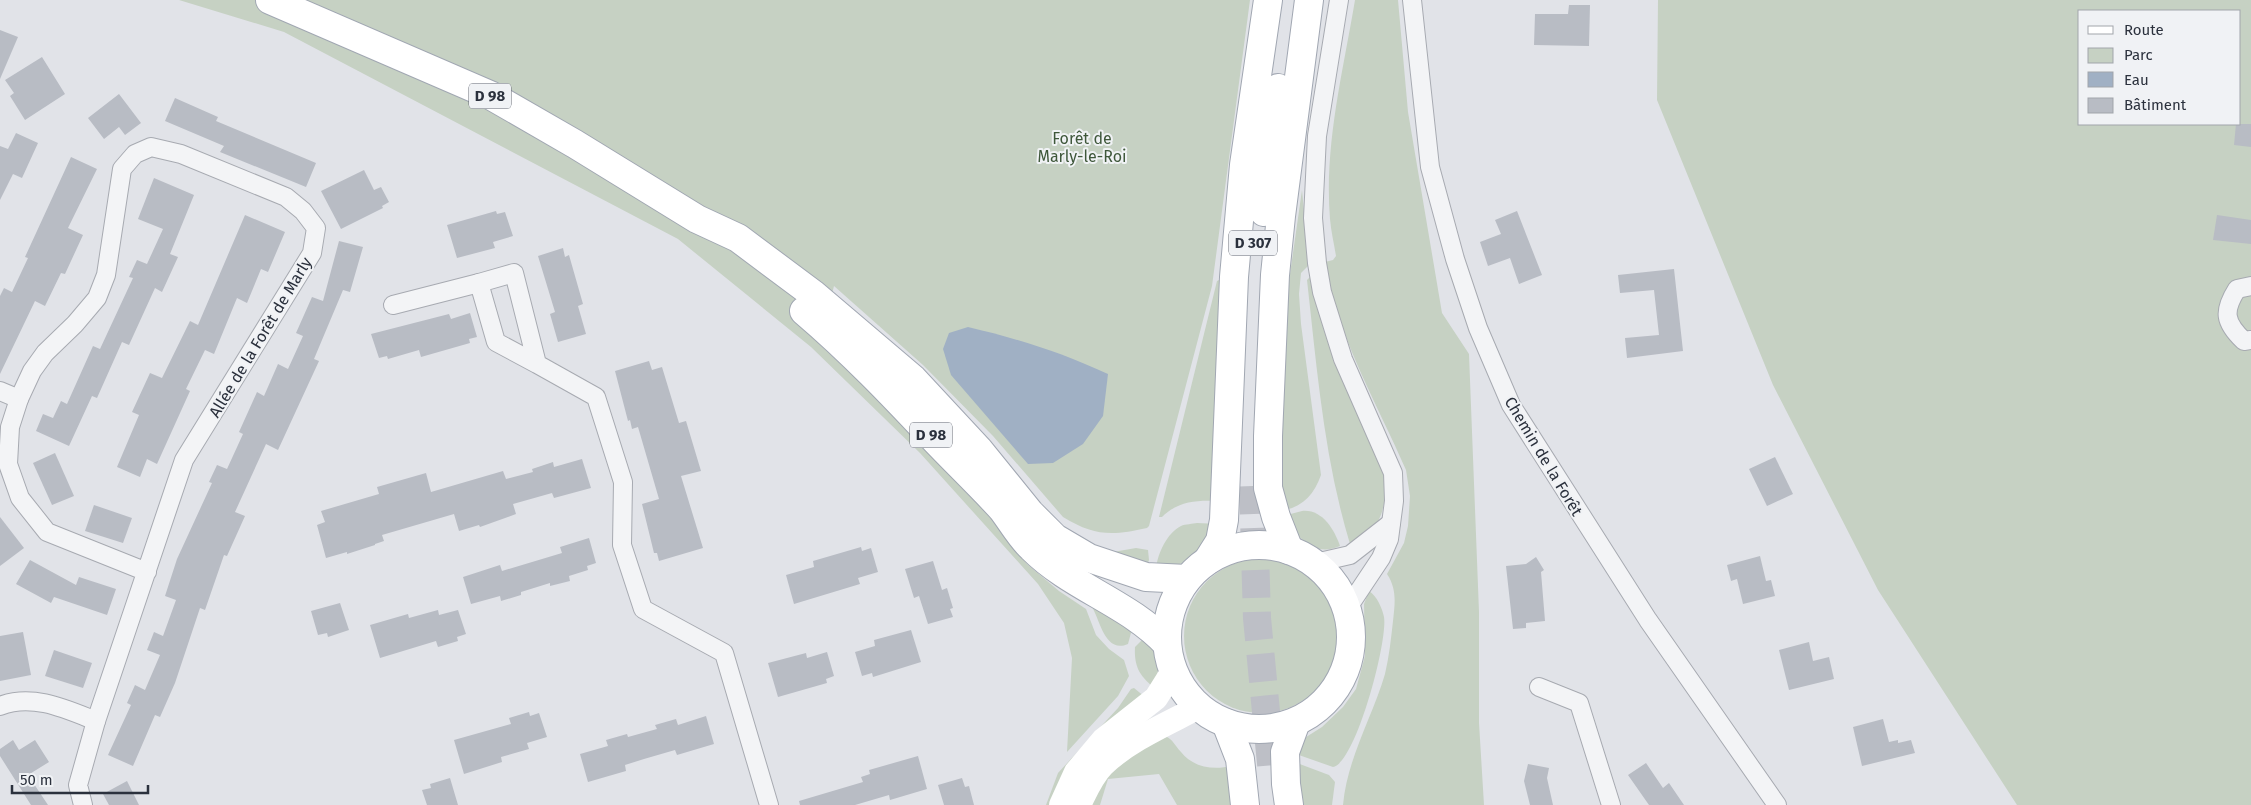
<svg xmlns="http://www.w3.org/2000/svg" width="2251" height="805" viewBox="0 0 2251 805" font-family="'Fira Sans',sans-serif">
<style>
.green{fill:#c6d1c3;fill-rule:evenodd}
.water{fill:#a0b0c4}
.building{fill:#b8bcc4}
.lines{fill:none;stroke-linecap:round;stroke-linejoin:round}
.primary-tunnel{stroke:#bdbfc6;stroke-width:28;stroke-dasharray:28 14;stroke-linecap:butt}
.street-casing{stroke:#a7aab1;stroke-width:20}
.primary-casing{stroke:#a1a7b2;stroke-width:30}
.street{stroke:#f3f4f6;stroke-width:18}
.secondary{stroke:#fff;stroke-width:24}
.primary{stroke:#fff;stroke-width:28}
.labels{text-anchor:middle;stroke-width:4;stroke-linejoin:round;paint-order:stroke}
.shield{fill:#f0f2f5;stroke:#666b74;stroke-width:1}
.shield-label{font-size:15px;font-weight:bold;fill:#2b313d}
.park-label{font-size:16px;fill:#3e573a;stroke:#f0f2f5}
.street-label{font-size:16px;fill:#2b313d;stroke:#f0f2f5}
</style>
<rect width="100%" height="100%" fill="#e1e3e8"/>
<!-- green -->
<g class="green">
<path d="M179,0H1250L1212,286L1149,526L1147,528C1112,536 1094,536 1063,517L993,436L923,365L834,286L819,344L876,397L988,513L1027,564L1059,591L1086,609L1096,635L1109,649L1124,660L1129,676L1118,696L1067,752L1072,658L1064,623L1038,584L920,453L811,347L678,239L284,32Z"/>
<path d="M1355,0H1398L1408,112L1442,313L1469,354L1479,612V723L1484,805H1343C1347,759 1372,718 1385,674C1389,657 1391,639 1393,621C1395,603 1397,589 1387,574L1404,543L1408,526L1410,496L1406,470C1377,403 1337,336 1325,262L1333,260L1336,256C1334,244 1331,231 1330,219C1324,145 1343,72 1355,0Z"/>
<path d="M1658,0H2251V805H2017L1878,590L1773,385L1657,100ZM2080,11H2240V124H2080Z"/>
<path d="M1302,190L1309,265L1301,273L1299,294L1301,324L1321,475C1314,495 1302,508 1280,511L1282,381L1288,288Z"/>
<path d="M1311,276C1325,345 1354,407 1383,470C1387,491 1386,515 1371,531C1366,537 1357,540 1350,544C1324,458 1317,369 1307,280Z"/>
<path d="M1219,280L1218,501C1197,500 1178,501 1162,517H1159L1217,281Z"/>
<path d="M1302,511C1322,509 1334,529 1340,546C1313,558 1297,536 1283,516Z"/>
<path d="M1197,523L1219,524C1201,550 1191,568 1156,568C1158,553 1167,533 1181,526C1185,524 1193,524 1197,523Z"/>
<polygon points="1136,548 1148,550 1149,560 1147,566 1113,552"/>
<circle cx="1261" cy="636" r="77"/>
<path d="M1369,591C1377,596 1382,608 1384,617C1388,641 1356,763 1333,767L1296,754L1303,739L1322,727L1343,707L1356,689L1365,656L1364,604Z"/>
<path d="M1092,607L1132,629L1128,644C1105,654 1100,620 1092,607Z"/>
<path d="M1144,638C1159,654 1162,667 1153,687C1139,675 1134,666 1135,647Z"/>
<polygon points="1134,688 1145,697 1053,805 1046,805 1058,773 1118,708 1131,689"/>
<path d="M1165,736C1174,740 1174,745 1181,752C1194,768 1213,770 1232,766L1236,805H1177L1159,774L1108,779L1100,805H1089L1107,775L1142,749Z"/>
<polygon points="1289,760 1329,775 1335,782 1332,805 1300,805"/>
</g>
<!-- water -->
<path class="water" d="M968,327C1019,339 1060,352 1108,374L1103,416L1083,444L1053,463L1028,464L951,375L943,349L949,333Z"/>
<!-- building -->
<g class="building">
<polygon points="1569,5 1590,5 1589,46 1534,45 1535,14 1568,14"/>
<polygon points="0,30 18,37 0,79"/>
<polygon points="42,57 65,94 25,120 10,96 14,93 5,80"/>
<polygon points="119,94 141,123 125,135 119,127 104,139 88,118"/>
<polygon points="175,98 218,117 216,121 316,163 306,187 220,152 224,146 165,121"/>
<polygon points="2236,124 2251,124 2251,147 2234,145"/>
<polygon points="16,133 38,143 22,178 13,174 0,200 0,146 8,149"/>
<polygon points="71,157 97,169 68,228 83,235 65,274 61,273 45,306 35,301 0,374 0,296 4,288 12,292 28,258 25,257"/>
<polygon points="364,170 374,190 381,187 389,202 382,206 383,208 341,229 321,191"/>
<polygon points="154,178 194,195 170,254 178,257 162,292 155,288 129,345 122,342 97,398 92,396 69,446 36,431 43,414 53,418 61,401 67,404 93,346 100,349 133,278 129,277 137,260 147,264 163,229 138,219"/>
<polygon points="496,211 497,214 505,212 513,236 493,242 495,248 457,258 447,225"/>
<polygon points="1517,211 1542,275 1519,284 1510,258 1488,266 1480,242 1501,234 1495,220"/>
<polygon points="245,215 285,232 268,272 261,269 247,303 237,298 214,354 205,350 186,389 190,391 157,464 147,459 140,477 117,467 139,415 132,412 150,373 162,378 190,321 198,325"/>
<polygon points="2217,215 2251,220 2251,244 2213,240"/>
<polygon points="339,241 363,247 350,292 343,290 314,359 319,361 278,450 266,444 235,512 245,516 227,556 224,555 205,610 200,608 175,683 160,717 155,715 133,766 108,755 131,705 127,703 135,685 145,690 160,655 147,650 154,632 163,636 176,600 165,596 177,559 212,483 209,482 217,465 227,469 243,434 239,432 257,392 264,396 278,364 288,369 303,336 296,333 312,297 323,301"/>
<polygon points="563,248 565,257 569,255 583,304 578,306 586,334 558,342 550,314 555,312 538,256"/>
<polygon points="1674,269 1683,351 1627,358 1625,338 1659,335 1654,290 1620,293 1618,275"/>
<polygon points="470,313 477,337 469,339 470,343 421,357 419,350 388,359 387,356 379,358 371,334 449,314 451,319"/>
<polygon points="649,361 652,370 662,367 679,423 686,421 701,471 681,476 703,548 659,561 657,553 654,553 642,504 659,499 638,427 632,429 630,420 628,421 615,371"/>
<polygon points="55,453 74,496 52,505 33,463"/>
<polygon points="1775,457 1793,494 1767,506 1749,469"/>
<polygon points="582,459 591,488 554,498 552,493 513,504 516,514 480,527 479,525 459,531 454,514 382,535 384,541 375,544 375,545 347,554 347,552 326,558 317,525 325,522 321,511 379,494 377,487 426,473 431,492 503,471 506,479 533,472 532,469 553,462 554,467"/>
<polygon points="94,505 132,518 123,543 85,531"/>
<polygon points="0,517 24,548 0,566"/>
<polygon points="589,538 596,563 587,566 588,570 569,576 570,581 550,586 550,583 521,592 521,595 501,601 500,596 471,604 463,577 500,565 502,571 562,553 560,547"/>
<polygon points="861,547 862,551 871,548 878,572 858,578 860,584 794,604 786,575 814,567 813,561"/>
<polygon points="1760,556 1766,581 1771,580 1775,596 1743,604 1737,579 1731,581 1727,565"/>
<polygon points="1536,557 1544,570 1541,572 1545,621 1526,623 1526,628 1513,629 1506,566 1526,564"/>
<polygon points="30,560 76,585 79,577 116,589 107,615 54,597 51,603 16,584"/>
<polygon points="933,561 942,590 947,588 953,608 950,609 953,617 928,624 919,596 914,598 905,569"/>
<polygon points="340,603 349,630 328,637 327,633 318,635 311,611"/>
<polygon points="438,610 439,615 458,610 466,634 457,637 458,641 438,647 436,641 380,658 370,625 408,614 409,618"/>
<polygon points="911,630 921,662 873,677 872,673 862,676 855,652 875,646 874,640"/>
<polygon points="23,632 31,675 0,681 0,636"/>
<polygon points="1809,642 1813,661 1829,657 1834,679 1789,690 1779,650"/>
<polygon points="54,650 92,663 83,688 45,676"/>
<polygon points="827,652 834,676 826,679 827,683 778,697 768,663 806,653 807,658"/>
<polygon points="529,712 530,716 539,713 547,737 527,743 529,749 501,757 502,762 464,774 454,740 511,724 509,718"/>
<polygon points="706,716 714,744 677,755 675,750 644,759 625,765 626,771 588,782 580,754 608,746 606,740 627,734 628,737 657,729 655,725 676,719 678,725"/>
<polygon points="1883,719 1889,742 1898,740 1898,743 1911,740 1915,753 1862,766 1853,727"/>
<polygon points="13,740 19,750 35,740 49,762 28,775 48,805 31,805 0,756 0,749"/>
<polygon points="918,756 927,789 890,800 889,795 855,805 800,805 799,801 863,782 861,777 870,774 869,770"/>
<polygon points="1646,763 1663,788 1669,783 1684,805 1649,805 1628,775"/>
<polygon points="1528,764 1549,768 1547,778 1553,805 1530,805 1524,781"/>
<polygon points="450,778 458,805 427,805 422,790 431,788 430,784"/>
<polygon points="962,778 965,787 969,786 974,805 944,805 938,785"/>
<polygon points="127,781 139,805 109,805 103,794"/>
</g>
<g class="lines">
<!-- primary-tunnel -->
<polyline class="primary-tunnel" points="1253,486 1257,618 1272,774"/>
<!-- street casing -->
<g class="street-casing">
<g id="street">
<polyline points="1339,0 1317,136 1313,218 1317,263 1322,292 1343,359 1393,473 1394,501 1389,539 1381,558 1347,609"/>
<polyline points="1412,0 1430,167 1455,259 1478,328 1511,405 1648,620 1777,805"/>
<path d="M2251,286L2237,289C2223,311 2224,322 2244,341L2251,340"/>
<polyline points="393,305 479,283"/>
<polyline points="537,364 496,342 479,283 514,273 537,364 596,397 623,482 622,545 643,609 724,653 769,805"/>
<polyline points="0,391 19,399"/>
<polyline points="1315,563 1350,555 1391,523"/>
<polyline points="1539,687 1579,703 1611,805"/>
<path d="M0,706C32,693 66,709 96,721"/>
<polyline points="83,805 78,785 96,721 184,460 312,253 316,228 303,211 286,197 181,154 151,147 135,154 122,169 106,275 97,298 75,324 45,353 32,371 19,399 10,427 8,464 20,498 47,532 147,572"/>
</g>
</g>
<!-- primary casing -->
<g class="primary-casing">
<g id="primary">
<polyline points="270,0 490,95 575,144 697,219 738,238 813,294 913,379 979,450 1030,513 1055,538 1089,558 1146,577 1187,579"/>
<polyline points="1264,212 1269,157 1278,88"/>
<path d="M804,311C851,351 894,396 936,441C958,464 981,486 1002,509C1012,522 1020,537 1032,548C1072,588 1129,603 1167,644"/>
<circle cx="1259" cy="637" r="92"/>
<polyline points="1289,550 1276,517 1268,488 1268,436 1275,275 1281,216 1309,0"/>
<polyline points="1208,560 1220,541 1224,520 1234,277 1244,165 1268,0"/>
<polyline points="1226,723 1240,759 1245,805"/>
<polyline points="1289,805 1286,784 1285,752 1296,722"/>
</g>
</g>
<!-- street -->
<use href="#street" class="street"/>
<!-- secondary -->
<g class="secondary">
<polyline points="1061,805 1076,772 1103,740 1156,698 1173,671"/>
<path d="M1079,805C1086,791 1092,776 1103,765C1129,740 1167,724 1199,707"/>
</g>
<!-- primary -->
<use href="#primary" class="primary"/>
</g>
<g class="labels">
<!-- shield labels -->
<g class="shield">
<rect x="469" y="83.5" width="42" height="25" rx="4"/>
<rect x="1229" y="230.5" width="48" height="25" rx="4"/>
<rect x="910" y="422.5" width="42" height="25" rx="4"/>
</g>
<g class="shield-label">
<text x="490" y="101">D 98</text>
<text x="1253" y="248">D 307</text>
<text x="931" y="440">D 98</text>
</g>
<!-- park labels -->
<g class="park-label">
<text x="1082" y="144">Forêt de<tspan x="1082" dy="18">Marly-le-Roi</tspan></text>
</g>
<!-- street labels -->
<g class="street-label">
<text transform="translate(260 337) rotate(-59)" y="6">Allée de la Forêt de Marly</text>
<text transform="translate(1544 456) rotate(59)" y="6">Chemin de la Forêt</text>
</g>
</g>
<!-- legend -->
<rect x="2078" y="10" width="162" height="115" fill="#f0f2f5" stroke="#a1a5ab"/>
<rect x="2088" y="26" width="25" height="8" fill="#ffffff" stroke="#a1a5ab"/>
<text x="2124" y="35" font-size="15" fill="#2b313d">Route</text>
<rect x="2088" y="48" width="25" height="15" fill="#c6d1c3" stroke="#a1a5ab"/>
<text x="2124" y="60" font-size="15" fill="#2b313d">Parc</text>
<rect x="2088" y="72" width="25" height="15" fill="#a0b0c4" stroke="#a1a5ab"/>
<text x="2124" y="85" font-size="15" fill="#2b313d">Eau</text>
<rect x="2088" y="98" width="25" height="15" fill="#b8bcc4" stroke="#a1a5ab"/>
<text x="2124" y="110" font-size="15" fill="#2b313d">Bâtiment</text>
<!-- scale -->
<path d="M12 785v8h136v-8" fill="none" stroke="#2b313d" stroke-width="2.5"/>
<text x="20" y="785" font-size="15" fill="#2b313d" stroke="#f0f2f5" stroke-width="4" paint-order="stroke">50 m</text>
</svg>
